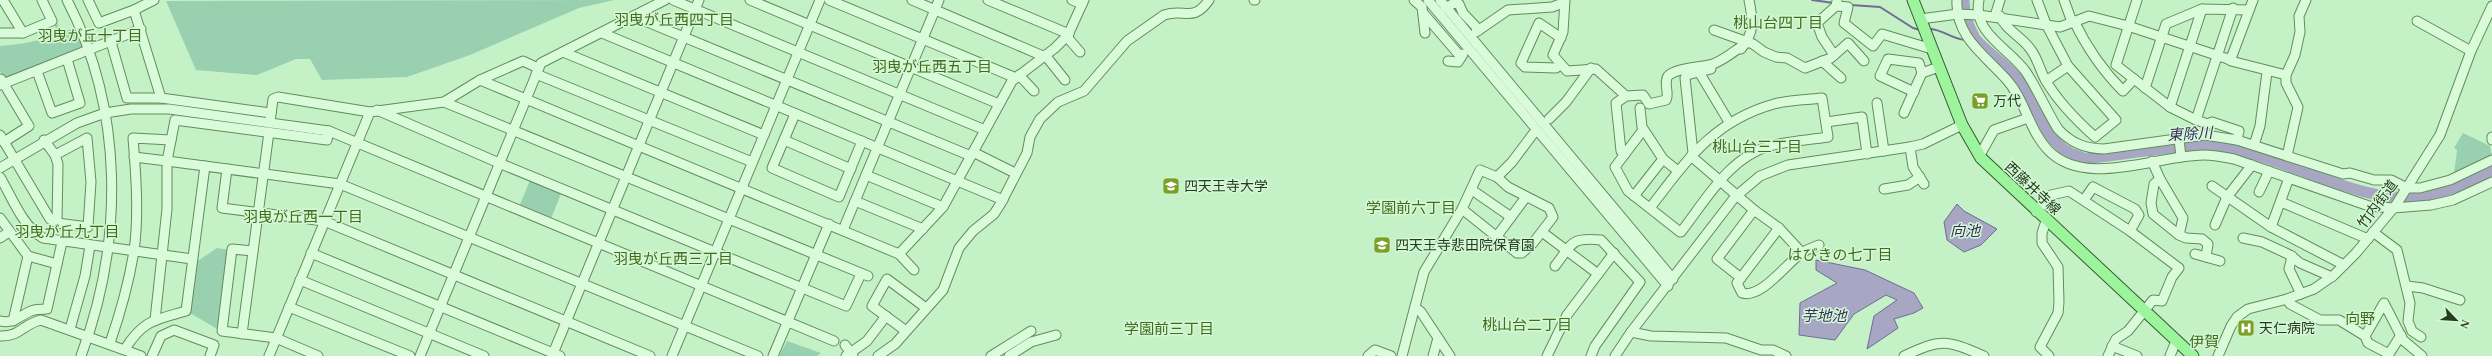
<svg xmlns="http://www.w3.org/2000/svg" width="2492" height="356" viewBox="0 0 2492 356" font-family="'Times New Roman','Noto Sans JP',serif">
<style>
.green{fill:#98d0b0}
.water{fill:#a7a7c4;stroke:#6f6d93}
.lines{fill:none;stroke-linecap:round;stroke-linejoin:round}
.stream{stroke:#6f6d93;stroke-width:2}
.river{stroke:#a7a7c4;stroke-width:11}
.minor-casing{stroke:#628d5a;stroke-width:11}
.major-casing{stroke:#385b2e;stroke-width:13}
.minor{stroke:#d9fbda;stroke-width:9}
.major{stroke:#9cf59c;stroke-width:11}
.labels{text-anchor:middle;stroke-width:3;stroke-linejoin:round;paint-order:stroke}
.poi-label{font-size:14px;fill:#253d1e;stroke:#d5f8d6;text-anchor:start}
.street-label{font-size:14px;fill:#253d1e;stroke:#d5f8d6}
.neighbourhood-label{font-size:15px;fill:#426c1b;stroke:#d5f8d6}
.water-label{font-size:15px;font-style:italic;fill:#392d5d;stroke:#d5f8d6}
</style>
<rect width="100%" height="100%" fill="#c5f1c6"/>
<!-- green -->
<g class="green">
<polygon points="614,0 579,8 470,55 407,77 322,80 310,59 296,59 257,75 196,70 166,1"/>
<path d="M57,23L61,32L77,28L85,49L5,80L0,71V46C21,44 38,42 58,33L54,24Z"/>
<polygon points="2463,133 2490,146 2492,156 2454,174 2457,150 2454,148"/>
<polygon points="531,178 562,191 551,219 519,207"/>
<polygon points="217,248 229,250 219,330 190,313 196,262"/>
<polygon points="787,341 821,353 817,356 779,356"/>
</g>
<!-- water -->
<g class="water">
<polygon points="1957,204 1964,211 1997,229 1981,245 1964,252 1947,240 1944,222"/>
<polygon points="1816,260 1865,270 1914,293 1923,308 1914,313 1894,319 1898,328 1867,349 1874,316 1897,300 1886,295 1854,314 1835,340 1799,335 1800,303 1837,283 1816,270"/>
</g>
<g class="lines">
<!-- stream -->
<g class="stream">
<polyline points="1812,0 1834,3"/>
<polyline points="1851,5 1880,7 1913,28 1920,30"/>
<path d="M1928,29C1942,28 1952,40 1966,40"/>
</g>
<!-- river -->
<path class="river" d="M1964,0C1964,14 1968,26 1975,38C1984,50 2005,63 2017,78C2032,98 2039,125 2057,143C2065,152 2075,155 2086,159C2131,154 2190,141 2234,149C2293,161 2364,206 2424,196C2449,192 2470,181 2492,170"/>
<!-- minor casing -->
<g class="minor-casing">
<g id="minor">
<polyline points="3,0 23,33"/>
<path d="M67,0C124,110 124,241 81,356"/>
<polyline points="88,0 99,23 134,10 154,0"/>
<polyline points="673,0 985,130"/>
<polyline points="750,0 999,104"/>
<polyline points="829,0 1016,78"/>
<polyline points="912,0 1043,56"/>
<polyline points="988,0 1069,34"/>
<polyline points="1072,0 1082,4"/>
<polyline points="1254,0 1255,0"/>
<polyline points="1414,0 1422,7 1425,33"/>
<polyline points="1428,0 1668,286"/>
<polyline points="1440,0 1673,279"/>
<polyline points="1565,0 1563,32 1553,55 1567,71 1596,69 1626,96"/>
<path d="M1957,0C1955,37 1985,55 2007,80C2025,100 2029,130 2048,150C2085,189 2157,155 2204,155C2214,155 2224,157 2234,159L2369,206L2393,208L2431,205L2453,200L2492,182"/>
<path d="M1979,0C1972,33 2010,49 2026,72C2038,90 2046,110 2058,129C2071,143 2085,149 2104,149L2205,135L2237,140L2343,174L2350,173L2374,180H2391L2407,188H2420L2450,180L2492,160"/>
<polyline points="2064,0 2072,22"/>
<polyline points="2137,0 2116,65 2170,107 2196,120 2233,8"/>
<polyline points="1836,6 1848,7 1844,23 1873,46 1882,34 1932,49"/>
<polyline points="1446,8 1454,3 1459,4 1463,13 1479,30"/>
<polyline points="134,10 161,98"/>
<polyline points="1424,14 1461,57"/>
<polyline points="633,16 971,156"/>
<polyline points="1995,16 2000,0"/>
<path d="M2000,16C2006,31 2023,37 2031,50C2038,59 2040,71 2046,81C2059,103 2076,120 2095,137L2116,120L2068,66L2046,24L2037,0"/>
<polyline points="1920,19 1958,14 1979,15 2060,27 2089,16 2128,26 2228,59 2231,61 2286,75"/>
<path d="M2074,21C2087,48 2102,70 2123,91L2134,79"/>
<polyline points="2417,21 2471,51"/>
<polyline points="1714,30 1753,44 1764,52 1776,57 1787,58 1805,68 1831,58 1848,43 1864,61"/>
<polyline points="1476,32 1508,10 1552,7 1563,3"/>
<polyline points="0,33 23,33 52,21 42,0"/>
<polyline points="602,33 1003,200"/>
<polyline points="1067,37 1080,52"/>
<polyline points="111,42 127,98 161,98 271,113"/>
<path d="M1741,49C1755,32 1753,20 1749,0"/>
<polyline points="563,52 764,135"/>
<polyline points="1045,55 1065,80"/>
<polyline points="1834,55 1822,37 1817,23 1836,6 1837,1"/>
<polyline points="2228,59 2232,56 2253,0"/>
<polyline points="1448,61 1458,62 1463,54"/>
<polyline points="1822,61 1841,78"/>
<polyline points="1560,65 1556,68 1525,67 1521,63 1539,23 1561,38"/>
<polyline points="37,71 52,113 80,103 67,59"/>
<polyline points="1699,72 1729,122"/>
<polyline points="536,74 752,162"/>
<polyline points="1019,75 1034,91"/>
<polyline points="1,79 29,126 4,142"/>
<polyline points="480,80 899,254 914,270"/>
<polyline points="2046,81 2068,66"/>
<polyline points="0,85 141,29"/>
<polyline points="2145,88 2166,24 2202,9 2249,10"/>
<polyline points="1914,92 1880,76 1888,59 1919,63 1922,73"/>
<polyline points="444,102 868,276"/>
<polyline points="1877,103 1884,151"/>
<polyline points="2170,107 2202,9"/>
<polyline points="1640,108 1642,127 1663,159 1678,171"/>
<polyline points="377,110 499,163 846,306 861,274"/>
<polyline points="1904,113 1922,73 1939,67"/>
<polyline points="795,114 772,168 839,197 862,141"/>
<polyline points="1549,119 1566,102 1591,68"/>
<polyline points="2196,120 2208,124 2212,122 2239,131 2237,140"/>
<polyline points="270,122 273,99 278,97 370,112 444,102 480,80 523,61 538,68"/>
<polyline points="1826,122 1862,117 1867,154"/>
<path d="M1643,130L1615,167L1628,191L1680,232H1681C1706,200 1729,157 1770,146C1788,141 1809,140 1828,137L1822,98C1806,100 1789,100 1774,104C1713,121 1686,161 1650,208"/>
<polyline points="329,131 327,140 175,120 167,161 340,184 758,356"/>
<polyline points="0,135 50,219 57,223 58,164 55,155 44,140"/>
<polyline points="2492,137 2492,140"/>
<polyline points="2179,139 2181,157"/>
<polyline points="784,140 851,169"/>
<polyline points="2254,145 2260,126 2267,72"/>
<polyline points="1910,147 1913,167 1924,184"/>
<polyline points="973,152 1015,173"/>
<polyline points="1693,153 1685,78 1687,75 1711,69"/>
<path d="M1625,154L1621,151L1616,103L1626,96L1643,95L1649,104L1666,100C1670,94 1663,83 1668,76C1675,68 1703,67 1713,64C1726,59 1734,51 1745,44"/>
<polyline points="55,155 87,138 91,182 88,227 57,223"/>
<polyline points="1980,155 1994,130 2028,118"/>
<polyline points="1691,156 1754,210 1779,228 1802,253"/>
<polyline points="2287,156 2298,107 2286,83 2286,75 2295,55 2300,32 2299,16 2306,0"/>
<polyline points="134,157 167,161 167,209 155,320"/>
<polyline points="2152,161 2160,179 2183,218 2179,235"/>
<polyline points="0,168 77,123 105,113 131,109 169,109 329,131 834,341"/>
<polyline points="227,169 222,208 324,221 650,356"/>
<polygon points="1480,170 1497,177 1508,187 1549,208 1553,217 1533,243 1522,253 1517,253 1462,209"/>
<polyline points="866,175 943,207"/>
<path d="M0,177C12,197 22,226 43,238L192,259"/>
<polyline points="1497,177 1512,162 1533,134"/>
<polyline points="2160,179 2154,184 2151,203 2153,214 2179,235 2186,238 2202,239 2208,244 2206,257"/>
<polyline points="2212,186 2271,227 2344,265"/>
<polyline points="1884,189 1908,185 1920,177"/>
<polyline points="1472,190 1511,217"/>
<polyline points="2259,192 2269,171"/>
<polyline points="1634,196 1663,159"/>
<polyline points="2084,200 2093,187 2135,209 2139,215 2130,231"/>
<polyline points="855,201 923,229"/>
<polyline points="2281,202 2368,239"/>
<polyline points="2036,212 2051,195 2069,191 2130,231 2179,268 2172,277 2162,301 2153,300 2128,331 2116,339 2108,356"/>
<polyline points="0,218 28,256 57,264"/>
<polyline points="2046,221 2042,233 2042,243 2058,267 2059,302 2058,313 2040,347 2049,356"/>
<polyline points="2215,225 2227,197 2252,165"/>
<polyline points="2271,227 2289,178"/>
<path d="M1779,228L1737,283L1742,293C1762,299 1787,262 1802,253C1807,249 1814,247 1819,245"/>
<polyline points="843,230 939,0"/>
<polyline points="1542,232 1598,274"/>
<polyline points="2373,232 2397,250 2410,303 2408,321 2412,331 2421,337"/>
<polyline points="1497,236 1526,197"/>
<polyline points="0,238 9,232"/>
<polyline points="2243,238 2262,242 2290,255 2300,263 2332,277"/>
<polyline points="253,251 232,249 222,331 276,338 318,356"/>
<polyline points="311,253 560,356"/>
<polyline points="899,254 943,207 1012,81 1055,48 1068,35 1084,0"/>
<polyline points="2195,254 2220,261"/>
<polyline points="2292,256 2289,269 2301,294"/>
<path d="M1555,266C1573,243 1570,237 1601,240L1640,282L1595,346L1591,356"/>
<polyline points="1741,278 1717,259 1754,210"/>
<polyline points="300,280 484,356"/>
<polyline points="2407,286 2423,288 2460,300"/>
<polyline points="2287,299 2290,304 2320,320 2339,320 2365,336 2368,343 2389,354 2401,335"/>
<polyline points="289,307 410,356"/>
<polyline points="1415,307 1421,312 1450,356"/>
<path d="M0,321C14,324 19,316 31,311C36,309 42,309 47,309L62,242"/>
<polyline points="13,321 28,256"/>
<polyline points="70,329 85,276 90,246"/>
<polyline points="906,331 872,306 887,279 926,308"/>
<polyline points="1631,332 1651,336 1726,338 1761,350 1773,350 1786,356"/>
<polyline points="242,334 269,132"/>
<path d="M0,336C20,337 23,324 41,320L141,356"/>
<polyline points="2365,336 2384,303 2403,340 2422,356"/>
<path d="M110,343C120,314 129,282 134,251C139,215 136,175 133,138L171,140"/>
<polyline points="845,345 853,356"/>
<polyline points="2112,346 2137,356"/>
<path d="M125,349C143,320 155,320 186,311L205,166"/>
<polyline points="152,356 161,336 174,330 214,345 210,356"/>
<polyline points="269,356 370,112"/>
<polyline points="420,356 541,63 665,0"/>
<polyline points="552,356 699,0"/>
<polyline points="672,356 820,0"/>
<polyline points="773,356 829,224"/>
<polyline points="846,356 867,341 886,316"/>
<path d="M878,356L895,344L943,290L959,248L973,231L994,214L1001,203L1027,153L1030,137L1040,119L1058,102L1084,91L1127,41L1164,15C1185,8 1193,23 1209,0"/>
<polyline points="991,356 1031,331"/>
<polyline points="1009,356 1031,342 1056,335"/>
<polyline points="1368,356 1375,350 1391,356"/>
<polyline points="1402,356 1424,272 1462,209"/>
<polyline points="1433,356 1438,338"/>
<polyline points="1547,356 1567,315 1614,253"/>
<polyline points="1615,356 1631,332 1735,197 1760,176 1788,165 1910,147 1923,144 1962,125"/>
<path d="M1904,356C1942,338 1946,340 1984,356"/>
<polyline points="2170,356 2176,341"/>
<polyline points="2218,356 2231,326 2237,317 2248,309 2287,299 2314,289 2334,275 2356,253 2396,205 2440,135 2471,51 2492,6"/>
</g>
</g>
<!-- major casing -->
<g class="major-casing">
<polyline id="major" points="1913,0 1962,125 1981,158 2193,356"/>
</g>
<!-- minor -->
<use href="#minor" class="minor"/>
<!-- major -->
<use href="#major" class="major"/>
</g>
<!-- icons -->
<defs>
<g id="supermarket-square" transform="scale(0.9)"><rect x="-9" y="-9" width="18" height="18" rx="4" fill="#7ba026" stroke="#d5f8d6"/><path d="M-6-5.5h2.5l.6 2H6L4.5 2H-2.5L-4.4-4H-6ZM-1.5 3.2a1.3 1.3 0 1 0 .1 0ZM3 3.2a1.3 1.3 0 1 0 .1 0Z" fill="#fff"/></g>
<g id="university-square" transform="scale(0.9)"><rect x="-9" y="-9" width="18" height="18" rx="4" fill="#7ba026" stroke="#d5f8d6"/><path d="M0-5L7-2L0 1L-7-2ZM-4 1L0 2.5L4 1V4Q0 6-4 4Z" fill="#fff"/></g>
<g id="school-square" transform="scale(0.9)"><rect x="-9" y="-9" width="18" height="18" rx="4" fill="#7ba026" stroke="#d5f8d6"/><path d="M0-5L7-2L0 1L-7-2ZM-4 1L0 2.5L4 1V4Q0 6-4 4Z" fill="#fff"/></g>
<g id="hospital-square" transform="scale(0.9)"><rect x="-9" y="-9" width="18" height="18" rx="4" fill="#7ba026" stroke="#d5f8d6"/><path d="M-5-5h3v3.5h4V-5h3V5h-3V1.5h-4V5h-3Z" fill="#fff"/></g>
</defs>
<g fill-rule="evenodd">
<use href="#supermarket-square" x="1980" y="101"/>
<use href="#university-square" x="1171" y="186"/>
<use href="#school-square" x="1382" y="245"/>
<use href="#hospital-square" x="2246" y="328"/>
</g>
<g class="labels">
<!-- poi labels -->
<g class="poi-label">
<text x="1993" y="106">万代</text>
<text x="1184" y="191">四天王寺大学</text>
<text x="1395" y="250">四天王寺悲田院保育園</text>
<text x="2259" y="333">天仁病院</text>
</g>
<!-- street labels -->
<g class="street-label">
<text transform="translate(2033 188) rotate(43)" y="5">西藤井寺線</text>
<text transform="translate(2377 204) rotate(-53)" y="5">竹内街道</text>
</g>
<!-- neighbourhood labels -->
<g class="neighbourhood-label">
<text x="674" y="25">羽曳が丘西四丁目</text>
<text x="1778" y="28">桃山台四丁目</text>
<text x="90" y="41">羽曳が丘十丁目</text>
<text x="932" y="72">羽曳が丘西五丁目</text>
<text x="1757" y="152">桃山台三丁目</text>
<text x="1411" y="213">学園前六丁目</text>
<text x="303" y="222">羽曳が丘西一丁目</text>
<text x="67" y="237">羽曳が丘九丁目</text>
<text x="1840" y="260">はびきの七丁目</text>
<text x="673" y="264">羽曳が丘西三丁目</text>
<text x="2360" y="324">向野</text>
<text x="1527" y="330">桃山台二丁目</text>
<text x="1169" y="334">学園前三丁目</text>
<text x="2204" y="347">伊賀</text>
</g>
<!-- water labels -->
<g class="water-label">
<text transform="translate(2190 134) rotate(-3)" y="5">東除川</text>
<text x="1965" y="236">向池</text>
<text x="1824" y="321">芋地池</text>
</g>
</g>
<!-- north arrow -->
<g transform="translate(2456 320) rotate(115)" stroke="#d5f8d6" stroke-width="3" paint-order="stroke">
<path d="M0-3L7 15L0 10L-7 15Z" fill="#253d1e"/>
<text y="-6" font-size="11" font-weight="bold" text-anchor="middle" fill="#253d1e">N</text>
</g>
</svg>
